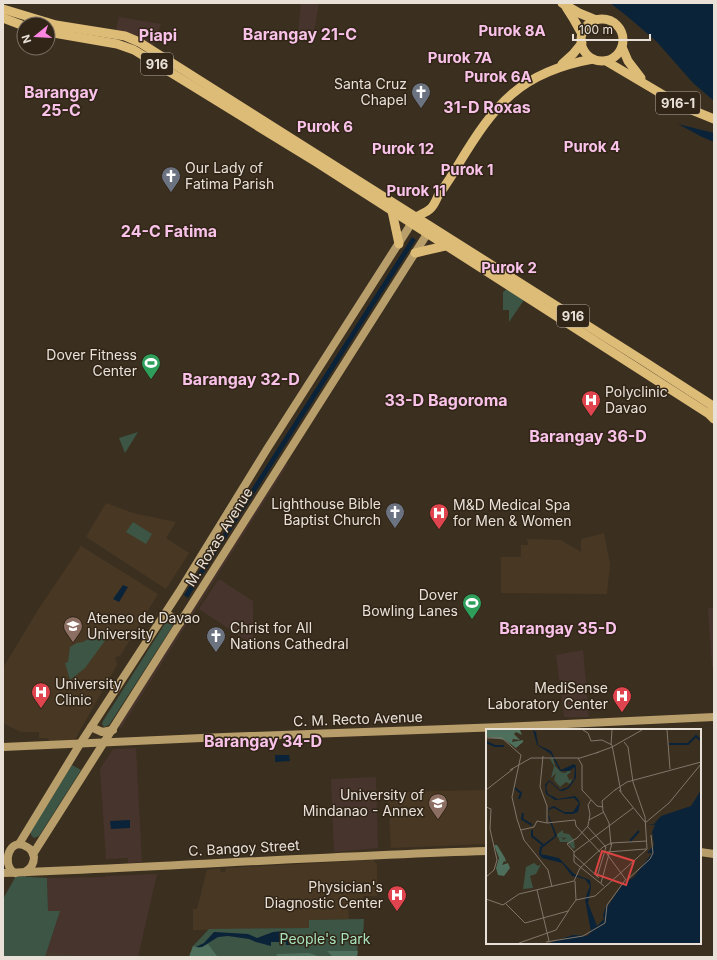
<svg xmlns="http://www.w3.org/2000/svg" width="717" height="960" viewBox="0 0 717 960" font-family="Inter,sans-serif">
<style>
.commercial{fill:#47342c}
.industrial{fill:#463a2c}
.built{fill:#483823}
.green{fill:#3c5545}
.forest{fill:#4e6f5b}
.water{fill:#0b2338}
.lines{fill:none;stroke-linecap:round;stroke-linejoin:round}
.secondary{stroke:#b89e6a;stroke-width:8}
.primary{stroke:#ddbc78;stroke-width:9}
.labels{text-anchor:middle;stroke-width:3;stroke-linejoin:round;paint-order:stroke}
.shield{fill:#312517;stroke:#b2a99e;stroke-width:1}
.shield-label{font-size:13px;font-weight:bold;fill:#e9e1d8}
.poi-label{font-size:14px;fill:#e9e1d8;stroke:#312517;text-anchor:end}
.street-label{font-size:14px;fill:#e9e1d8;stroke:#312517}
.park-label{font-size:14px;fill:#a7e3bd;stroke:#312517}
.neighbourhood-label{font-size:15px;font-weight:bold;fill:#f9c2e9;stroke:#312517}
.quarter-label{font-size:16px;font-weight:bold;fill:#f9c2e9;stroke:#312517}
.inset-river{fill:none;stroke:#0b2338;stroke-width:2}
.inset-road{fill:none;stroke:#81766a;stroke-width:1}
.view{fill:#d94442;fill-opacity:0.15;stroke:#d94442;stroke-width:2}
.inset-edge{fill:none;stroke:#e9e1d8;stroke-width:2}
</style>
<rect width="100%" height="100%" fill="#3b2f20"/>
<!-- commercial -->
<g class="commercial">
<polygon points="301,3 319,3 313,38 298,34"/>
<polygon points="119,17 161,24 153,47 116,30"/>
<polygon points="280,459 288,464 121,728 113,723"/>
<polygon points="219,579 253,601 253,645 199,609"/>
<polygon points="708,608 714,608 714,666 712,666"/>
<polygon points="583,650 589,717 564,717 556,655"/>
<polygon points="136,748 142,862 128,863 128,858 106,859 100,769 113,749"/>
<polygon points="376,777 378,848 334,852 331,779"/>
<polygon points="157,874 138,957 45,957 60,911 48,912 47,878 105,877 105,876"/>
</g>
<!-- industrial -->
<polygon class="industrial" points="46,952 72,955 72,957 45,957"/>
<!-- built -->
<g class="built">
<polygon points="106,503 133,513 176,522 166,538 189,553 166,589 86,537"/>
<polygon points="604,533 610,564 607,594 501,593 501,557 521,557 521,545 528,545 527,539 561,540 581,552 581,539"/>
<polygon points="81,546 158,594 120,656 115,657 117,665 78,734 77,737 73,740 56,743 49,741 48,738 39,738 39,732 21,732 3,723 3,668 38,610"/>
<polygon points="486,790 486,841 485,844 391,848 388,797 400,797 400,792"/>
<polygon points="373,860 377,864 377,896 363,896 362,905 348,905 349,919 309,920 309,928 193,930 193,909 197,909 207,870 220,868 221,872 225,872 226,868"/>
</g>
<!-- green -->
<g class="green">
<polygon points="507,289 524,300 509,322 509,310 503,310 503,292"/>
<polygon points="138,432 125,453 119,438"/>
<polygon points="133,522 152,534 146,544 126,532"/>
<polygon points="170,620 173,622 172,627 109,725 104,727 102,724 103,721 166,622"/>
<polygon points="99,633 107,638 85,668 70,680 65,663 68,662 70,647 77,643 83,642"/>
<polygon points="72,765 81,770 39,836 34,838 31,835 31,831"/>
<polygon points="16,876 47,878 48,911 60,911 45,957 3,957 3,899"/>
<polygon points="364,919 363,938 358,938 357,957 189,957 193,946 209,929 309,928 309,920"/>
</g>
<!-- forest -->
<g class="forest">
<polygon points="208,944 217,956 216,957 189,957 193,946 199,948"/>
<polygon points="327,951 358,951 357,957 333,957"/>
<polygon points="309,953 321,957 278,957 276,954"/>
</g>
<!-- water -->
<g class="water">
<polygon points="610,3 714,3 714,101 693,83 657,42 628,17"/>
<polygon points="678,124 714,133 714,142 702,137"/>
<polygon points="412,237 416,240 188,598 184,595"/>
<polygon points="123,585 128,587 119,602 113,599"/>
<polygon points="275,755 289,755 290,761 275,762"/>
<polygon points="364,791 364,798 351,798 351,792"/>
<polygon points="130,820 130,828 111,829 110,821"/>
<path d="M284,931C290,935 296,937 297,945H286V942H271V946L256,942L249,939L228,936L218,937L202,947H196L204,943L214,932L248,934L257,938L273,932Z"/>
</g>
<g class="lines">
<!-- secondary -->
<g class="secondary">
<polyline points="166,613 180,623"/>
<polyline points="91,727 102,732 113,730"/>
<polyline points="3,747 224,737 502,727 714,717"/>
<polyline points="19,844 80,744 179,592 267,449 411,224"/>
<polyline points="700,852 714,854"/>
<polyline points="33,854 427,234"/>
<path d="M3,873C164,867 326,856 487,851"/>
<path d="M15,873C0,865 10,835 27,847C31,849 33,853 34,857C34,864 30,869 25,872"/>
</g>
<!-- primary -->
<g class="primary">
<polyline points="562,3 579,13 596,20"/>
<polyline points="566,7 573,18 582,34"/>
<polyline points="3,9 56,25 125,36 139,42 645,362 710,404 714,408"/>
<polyline points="3,18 24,26"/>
<circle cx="602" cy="40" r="21"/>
<polyline points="48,32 117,44 134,50 316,162 709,414 714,419"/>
<polyline points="622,47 628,61 641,78"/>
<polyline points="606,61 682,106 714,119"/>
<polyline points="562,64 573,54 582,43"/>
<polyline points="392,211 399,244"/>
<path d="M413,221C417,214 425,214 430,209C434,206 436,200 438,196C445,186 452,176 458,165C495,104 520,72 593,59"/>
<polyline points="415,253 445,246"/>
</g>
</g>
<!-- icons -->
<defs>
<g id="church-pin" transform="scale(1)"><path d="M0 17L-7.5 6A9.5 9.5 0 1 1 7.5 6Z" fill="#6b7280" stroke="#312517"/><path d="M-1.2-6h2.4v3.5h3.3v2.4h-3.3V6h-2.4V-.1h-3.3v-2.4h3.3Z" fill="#fff"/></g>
<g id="stadium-pin" transform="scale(1)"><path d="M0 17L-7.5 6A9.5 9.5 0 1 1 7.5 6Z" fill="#2e9e5b" stroke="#312517"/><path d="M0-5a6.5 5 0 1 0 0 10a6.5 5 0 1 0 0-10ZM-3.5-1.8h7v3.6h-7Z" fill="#fff"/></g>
<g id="hospital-pin" transform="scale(1)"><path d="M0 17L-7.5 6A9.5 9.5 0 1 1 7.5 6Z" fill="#e0444e" stroke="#312517"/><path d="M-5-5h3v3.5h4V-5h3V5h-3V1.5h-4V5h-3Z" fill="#fff"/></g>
<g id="university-pin" transform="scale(1)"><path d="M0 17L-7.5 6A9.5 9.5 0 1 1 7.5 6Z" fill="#8d6e63" stroke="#312517"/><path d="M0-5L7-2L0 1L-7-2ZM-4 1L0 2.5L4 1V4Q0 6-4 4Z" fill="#fff"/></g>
</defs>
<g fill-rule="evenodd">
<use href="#church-pin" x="421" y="92"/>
<use href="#church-pin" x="171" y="176"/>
<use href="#stadium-pin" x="151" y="363"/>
<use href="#hospital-pin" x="591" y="400"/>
<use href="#church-pin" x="395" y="512"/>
<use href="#hospital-pin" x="439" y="513"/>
<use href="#stadium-pin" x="472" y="603"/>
<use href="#university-pin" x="73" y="626"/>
<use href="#church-pin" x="216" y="636"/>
<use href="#hospital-pin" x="41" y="692"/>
<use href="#hospital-pin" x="622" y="696"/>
<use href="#university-pin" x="438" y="803"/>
<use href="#hospital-pin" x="397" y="895"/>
</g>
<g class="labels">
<!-- shield labels -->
<g class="shield">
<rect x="141" y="53" width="32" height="22" rx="3"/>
<rect x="656" y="92" width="44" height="22" rx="3"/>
<rect x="557" y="305" width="32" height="22" rx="3"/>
</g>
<g class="shield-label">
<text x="157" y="69">916</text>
<text x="678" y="108">916-1</text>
<text x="573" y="321">916</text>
</g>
<!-- poi labels -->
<g class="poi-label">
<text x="407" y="89">Santa Cruz<tspan x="407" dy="16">Chapel</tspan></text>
<text x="185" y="173" text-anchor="start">Our Lady of<tspan x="185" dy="16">Fatima Parish</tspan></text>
<text x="137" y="360">Dover Fitness<tspan x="137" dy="16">Center</tspan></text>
<text x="605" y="397" text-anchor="start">Polyclinic<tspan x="605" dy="16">Davao</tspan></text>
<text x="381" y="509">Lighthouse Bible<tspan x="381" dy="16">Baptist Church</tspan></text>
<text x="453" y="510" text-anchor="start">M&amp;D Medical Spa<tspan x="453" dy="16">for Men &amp; Women</tspan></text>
<text x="458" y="600">Dover<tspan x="458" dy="16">Bowling Lanes</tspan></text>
<text x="87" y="623" text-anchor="start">Ateneo de Davao<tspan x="87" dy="16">University</tspan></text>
<text x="230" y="633" text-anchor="start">Christ for All<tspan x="230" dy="16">Nations Cathedral</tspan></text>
<text x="55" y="689" text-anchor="start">University<tspan x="55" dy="16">Clinic</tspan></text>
<text x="608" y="693">MediSense<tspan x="608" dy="16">Laboratory Center</tspan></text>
<text x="424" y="800">University of<tspan x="424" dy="16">Mindanao - Annex</tspan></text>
<text x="383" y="892">Physician's<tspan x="383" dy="16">Diagnostic Center</tspan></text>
</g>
<!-- street labels -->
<g class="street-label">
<text transform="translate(219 537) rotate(-58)" y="5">M. Roxas Avenue</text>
<text transform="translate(358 719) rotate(-2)" y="5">C. M. Recto Avenue</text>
<text transform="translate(244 848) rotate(-3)" y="5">C. Bangoy Street</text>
</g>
<!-- park labels -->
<g class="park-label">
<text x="325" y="944">People's Park</text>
</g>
<!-- neighbourhood labels -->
<g class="neighbourhood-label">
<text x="512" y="36">Purok 8A</text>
<text x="460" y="63">Purok 7A</text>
<text x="498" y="82">Purok 6A</text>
<text x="325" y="132">Purok 6</text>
<text x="592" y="152">Purok 4</text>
<text x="403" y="154">Purok 12</text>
<text x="467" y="175">Purok 1</text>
<text x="416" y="196">Purok 11</text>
<text x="509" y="273">Purok 2</text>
</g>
<!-- quarter labels -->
<g class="quarter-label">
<text x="300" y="40">Barangay 21-C</text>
<text x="158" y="41">Piapi</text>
<text x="61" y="98">Barangay<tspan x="61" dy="18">25-C</tspan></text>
<text x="487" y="113">31-D Roxas</text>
<text x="169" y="237">24-C Fatima</text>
<text x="241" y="385">Barangay 32-D</text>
<text x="446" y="406">33-D Bagoroma</text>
<text x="588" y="442">Barangay 36-D</text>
<text x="558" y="634">Barangay 35-D</text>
<text x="263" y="747">Barangay 34-D</text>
</g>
</g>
<!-- overview -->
<g transform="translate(486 729)">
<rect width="215" height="215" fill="#3b2f20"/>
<path d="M67,29L69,37L75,43L79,44L83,41L85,43L81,46L83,51L86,50L84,55L80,53L74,58L68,51L70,44L65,49L68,37L64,30ZM77,101V104L83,105L88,111L89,119L87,120L81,113H74L72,108L77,109L76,111L81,109L71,108V105ZM48,134L52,137L55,135L50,145L44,147L47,159L37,160L40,138Z" fill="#3c5545"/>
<path d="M0,1H34L36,6L30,3L28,5L34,11L27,10L26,13L37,11V13L30,19L19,11L0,8ZM8,116H11L19,129L20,133L18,132L16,136L22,134L24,139L18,147L12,146L10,139L13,129Z" fill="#4e6f5b"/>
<path d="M47,1L50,3L52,16L65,22L75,41L88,35L90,37V49L83,59L77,62H74L63,52L60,58L62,65L72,70L89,67L92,70L94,74L92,83L87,85H79L68,79L64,80L62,85L71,107L56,119L55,125L73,129L88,145L104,151L105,158L102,174L111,197L118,190L117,186L121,174V178L136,156L148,148L166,124H161L168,116L166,103L169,96L161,95H168L175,87L205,77L215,61V214H64L87,206L101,207L105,203L99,170L104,157L99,150L86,147L76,134L56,129L53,125L54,118L69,107L62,87L63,79L68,77L78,83H87L93,74L88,69L69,71L60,65L59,56L63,51L74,61L82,58L88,50L89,38L83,42H74L65,25L51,16Z" fill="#0b2338"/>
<path class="inset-river" d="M0,13L9,17H18M183,15H202L210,7L214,11M29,59L35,64L33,70M37,84L36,90L46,96M46,101V107L57,116M169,111L182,114L191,121L215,154M174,111L193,119L215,149M144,112L153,102M179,112L192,120L215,151"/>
<path class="inset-road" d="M97,1L102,4L105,12L116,11L126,16L135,63M181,1L184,40M0,9H16L35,26L26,68L31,90L38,111L62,141L66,158M138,13L142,18L147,53L159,88L161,120M125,16L126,1M126,18L156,1M110,24L126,18M57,27L54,58L61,77V94M92,29L96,36V61L111,77L117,78M24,41L45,29H94L113,23M0,61L27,40M129,61L141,53L215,33M133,61L159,93M105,71L102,76L104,85L102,97L91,109L81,115L88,123V133L118,157M0,78L5,80L4,100L11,131L8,141L0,148M103,91L118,83M159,94L183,74L215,35M101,97L120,118L111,148M35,101L48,98L51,92L61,94L89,91L90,97L114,123M125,116L123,94L117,82L116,72L130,60M88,123L147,79M121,123L160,120M121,125L140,151M88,126L113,149M141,151L164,130L167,124L165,106M89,152L90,171M115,154L126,114M51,161L63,212M0,170L17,176L33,165L88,152L94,139L117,118L125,114L161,112M19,174L39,194L82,182L90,171L109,167L161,120M60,213L97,207L119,194L121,176L140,150M33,214L70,201L83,181"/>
<path class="view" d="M116,122L148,132L140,156L109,145Z"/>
<rect width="215" height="215" class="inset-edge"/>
</g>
<!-- border -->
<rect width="717" height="960" fill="none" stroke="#e9e1d8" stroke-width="8"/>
<!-- north arrow -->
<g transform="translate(36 36) rotate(252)"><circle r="19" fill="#312517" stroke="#7b7064"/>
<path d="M0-3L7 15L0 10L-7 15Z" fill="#fd86e1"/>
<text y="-6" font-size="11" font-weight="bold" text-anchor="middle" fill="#e9e1d8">N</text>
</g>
<!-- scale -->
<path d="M573 34v6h77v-6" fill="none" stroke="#e9e1d8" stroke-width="2"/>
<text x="579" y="34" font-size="12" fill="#e9e1d8" stroke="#312517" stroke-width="3" paint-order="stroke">100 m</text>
</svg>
